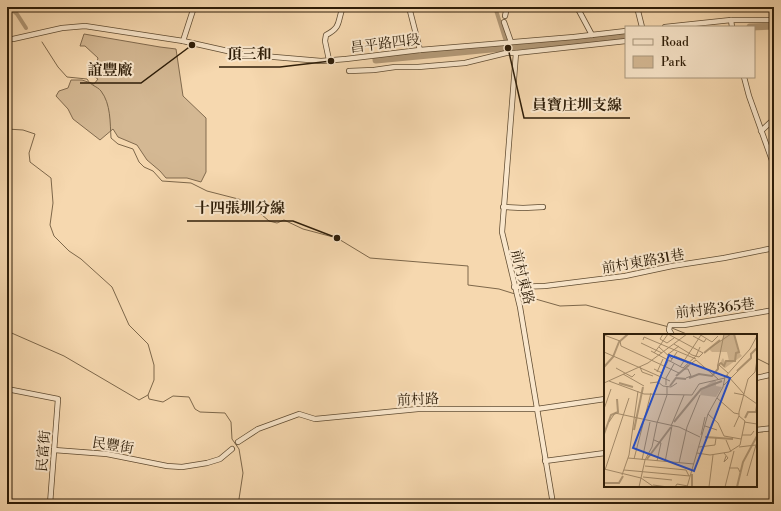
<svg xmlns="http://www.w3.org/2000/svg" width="781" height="511" viewBox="0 0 781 511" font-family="'Libre Bodoni','Noto Serif TC',serif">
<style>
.green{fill:#d4b893;stroke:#816a4e}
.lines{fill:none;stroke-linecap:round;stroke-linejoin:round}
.stream{stroke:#7d674a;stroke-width:1}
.canal{stroke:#b29876;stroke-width:4}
.river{stroke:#b29876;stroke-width:7}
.minor-casing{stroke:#604c32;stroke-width:6}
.minor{stroke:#f9e6cb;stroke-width:4.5}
.labels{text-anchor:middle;stroke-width:4;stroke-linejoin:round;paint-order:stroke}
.street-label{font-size:14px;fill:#2e1d08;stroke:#f9e6cb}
.inset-river{fill:none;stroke:#b29876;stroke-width:2}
.inset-road{fill:none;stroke:#a68d6c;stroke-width:1}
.view{fill:#1d4ed8;fill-opacity:0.15;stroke:#1d4ed8;stroke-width:2}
.inset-edge{fill:none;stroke:#2e1d08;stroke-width:2}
.leader{fill:none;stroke:#2e1d08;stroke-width:1.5}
.callout-dot{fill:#2e1d08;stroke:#f9e6cb;stroke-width:1.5}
.callout-label{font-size:15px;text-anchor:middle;font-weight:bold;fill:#2e1d08;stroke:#f9e6cb;stroke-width:4;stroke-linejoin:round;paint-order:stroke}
</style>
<rect width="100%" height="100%" fill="#f6d8af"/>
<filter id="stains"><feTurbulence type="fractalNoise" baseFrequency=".005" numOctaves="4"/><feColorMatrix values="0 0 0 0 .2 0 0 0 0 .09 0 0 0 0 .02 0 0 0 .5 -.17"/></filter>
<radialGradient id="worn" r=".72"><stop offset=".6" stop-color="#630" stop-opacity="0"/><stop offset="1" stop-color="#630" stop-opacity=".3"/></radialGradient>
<!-- green -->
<polygon class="green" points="84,34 160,47 176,49 183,96 206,118 206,172 201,182 187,178 166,178 160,171 147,160 137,145 118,137 113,129 100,140 73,119 68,109 56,96 59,91 68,88 71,80 82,80 94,84 98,79 93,76 98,58 85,46 80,46"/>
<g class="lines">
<!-- stream -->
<g class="stream">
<path d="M42,42L58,67L67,77L87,79C91,86 97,86 101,91C111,104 110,123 111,138L118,144L133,149L139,162L144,167L153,171L162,181L191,183L207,191L246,201L269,221L277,223L284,220L303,229L337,238L370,258L468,266V285L499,289L515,294"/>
<polyline points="7,129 23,130 35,134 29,153 30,162 51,178 53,203 50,225 54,236 69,251 81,259 112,287 129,325 148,344 154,365 154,380 148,395 149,399 163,402 173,396 189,397 195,409 200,412 225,413 231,422 232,439 239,449 243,473 239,499 235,504"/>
<polyline points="518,294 560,306 586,305 669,327"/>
<polyline points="672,328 689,335"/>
<polyline points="7,331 64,356 139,400 148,395"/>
<polyline points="756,358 774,367"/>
</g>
<!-- canal -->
<g class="canal">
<polyline points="9,7 17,14 26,28"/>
<polyline points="495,7 508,48"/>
</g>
<!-- river -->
<g class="river">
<polyline points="750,27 774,26"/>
<polyline points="376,60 626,36"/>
</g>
<!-- minor casing -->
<g class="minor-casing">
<g id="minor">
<polyline points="409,7 420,50"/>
<polyline points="577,7 592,35"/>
<polyline points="637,7 642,27"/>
<polyline points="505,16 507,7"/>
<polyline points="731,20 732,27"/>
<polyline points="504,22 511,42"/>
<polyline points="665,27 731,20 774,20"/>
<polyline points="7,39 13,39 62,28 85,26 183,41 241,54 321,61 346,59 420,50 574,37 626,31"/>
<polyline points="183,41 194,7"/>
<polyline points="516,53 502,232 520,307 553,504"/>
<path d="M329,60L325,41L326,35C342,27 337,21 343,7"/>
<polyline points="349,71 374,70 395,67 418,67 465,63 506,53 516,53 626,41"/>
<polyline points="744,77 749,96 774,166"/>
<polyline points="761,131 774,119"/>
<polyline points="503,207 523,208 543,207"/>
<polyline points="514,287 545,286 625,276 672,266 724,258 774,248"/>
<polyline points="672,335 669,330 670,325 684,325 774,310"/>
<polyline points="756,378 774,374"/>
<polyline points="7,389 58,399 50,504"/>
<polyline points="756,430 774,428"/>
<polyline points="238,442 258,429 299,414 315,419 418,409 537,409 605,399"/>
<polyline points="54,450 107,454 167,466 182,467 207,463 220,459 232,449"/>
<polyline points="545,461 605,453"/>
</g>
</g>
<!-- minor -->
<use href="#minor" class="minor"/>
</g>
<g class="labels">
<!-- street labels -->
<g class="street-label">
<text transform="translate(385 43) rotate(-7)" y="5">昌平路四段</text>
<text transform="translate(643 261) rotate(-10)" y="5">前村東路31巷</text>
<text transform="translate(523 277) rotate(76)" y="5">前村東路</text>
<text transform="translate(715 308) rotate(-7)" y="5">前村路365巷</text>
<text transform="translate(418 399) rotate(-3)" y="5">前村路</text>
<text transform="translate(113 445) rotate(9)" y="5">民豐街</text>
<text transform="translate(43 451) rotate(-85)" y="5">民富街</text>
</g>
</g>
<!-- overview -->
<g transform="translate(604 334)">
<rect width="153" height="153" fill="#f6d8af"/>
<path d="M120,0H130L134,17L138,22L121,34L117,27L119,24L121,28L125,27L123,18H108L105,15L118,6ZM108,47H112V52L118,53L112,63L96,61L97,56Z" fill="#d4b893"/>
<path class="inset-river" d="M100,19L116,6M0,33L9,23L15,8L24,0M133,37L147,24V20L153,14M72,42L85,31M85,44L95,40L108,42L114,35V31L117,29L120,32L122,27H131L132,19L135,18L130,0M15,49L29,53M66,52L72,44L82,45M141,84L144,78H152L153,72M70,88L97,55L118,47M30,96L39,53M0,100L7,81L14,78L13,65M101,103L129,105M43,125L67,93M88,140V153M0,149H15L19,142M133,153L139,128L153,102"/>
<path class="inset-road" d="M59,0L56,5L63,9L70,4M95,0L108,8L114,2M0,1L16,7L17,12L75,39M89,2L100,8L102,5M39,6L40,3L92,25M37,9L58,19M55,13L68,25M106,14L127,0M47,17L79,34L92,22L96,13M0,18L66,47M50,19L57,10L59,7L64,0L99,19L95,23L88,21L70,10M63,21L75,12M71,22L85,28M66,28L73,18M114,30L120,0M85,31L92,26L114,45M115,31L124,39M36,33L38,38L49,42M76,33L97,1M12,34L28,43L31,40M50,35L58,39L64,27M80,35H84L87,42L82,44M53,38L59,25M19,40L40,52M123,41L140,60M5,47L40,60L88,61L95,50L121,44M0,49L44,29L83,0M46,49L54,48L59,52L67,53L73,49M62,51V44L70,30M120,51L134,37M130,59L140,61L153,70M113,64L130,79L135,80M0,75L7,55M104,80L114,89L120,102L137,105M5,88L11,79L75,93L96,103M140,88L153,90M67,92L80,61M101,92L113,96M130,93L135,82M97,101L101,83M138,101H147L150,97M50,106L57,109L53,127M122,106L127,118M95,113L111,111L112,104M135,113L152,111M93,119L106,121L125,118L136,111L141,87L135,82V78L144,45L151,38L153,26M120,119L124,124L120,128L122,122M24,124L90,130M30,125L47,59M38,126L46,88M41,126L48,113L53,89L63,61V52M61,128L68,92M75,129L83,93L96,61M41,132L82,136L85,142M125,134H134L136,138M0,135L37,144L50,153M1,136L25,64M20,136L86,142M18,141L25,121L34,57M143,142L152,111M39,143L68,146M49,151L64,153M35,153L41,126M71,153L73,150L84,152M83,153L104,80L119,53L121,43L146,15L153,2M105,153L109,121M121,153L130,117"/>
<path class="view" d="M65,21L126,44L90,137L29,114Z"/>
<rect width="153" height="153" class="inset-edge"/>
</g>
<!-- callouts -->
<path class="leader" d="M331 61L280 67H219M192 45L141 83H80M508 48L524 118H630M337 238L293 221H187"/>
<g class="callout-dot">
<circle cx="331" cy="61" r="4"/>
<circle cx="192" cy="45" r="4"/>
<circle cx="508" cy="48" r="4"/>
<circle cx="337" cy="238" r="4"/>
</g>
<g class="callout-label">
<text x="249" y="59">頂三和</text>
<text x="110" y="75">誼豐廠</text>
<text x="577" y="110">員寶庄圳支線</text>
<text x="240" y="213">十四張圳分線</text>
</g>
<!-- margin -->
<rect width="781" height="511" fill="none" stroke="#f6d8af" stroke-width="24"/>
<rect x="8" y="8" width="765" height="495" fill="none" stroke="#2e1d08" stroke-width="2"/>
<rect x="12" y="12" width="757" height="487" fill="none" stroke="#2e1d08"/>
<!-- legend -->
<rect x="625" y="26" width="130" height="52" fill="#f9e6cb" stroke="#a8967d"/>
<rect x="633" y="39" width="20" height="6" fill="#f9e6cb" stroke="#a8967d"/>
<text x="661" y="46" font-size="12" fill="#2e1d08">Road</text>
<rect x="633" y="56" width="20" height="12" fill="#d4b893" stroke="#a8967d"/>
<text x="661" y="66" font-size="12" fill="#2e1d08">Park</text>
<rect width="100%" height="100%" filter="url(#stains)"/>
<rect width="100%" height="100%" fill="url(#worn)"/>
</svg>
